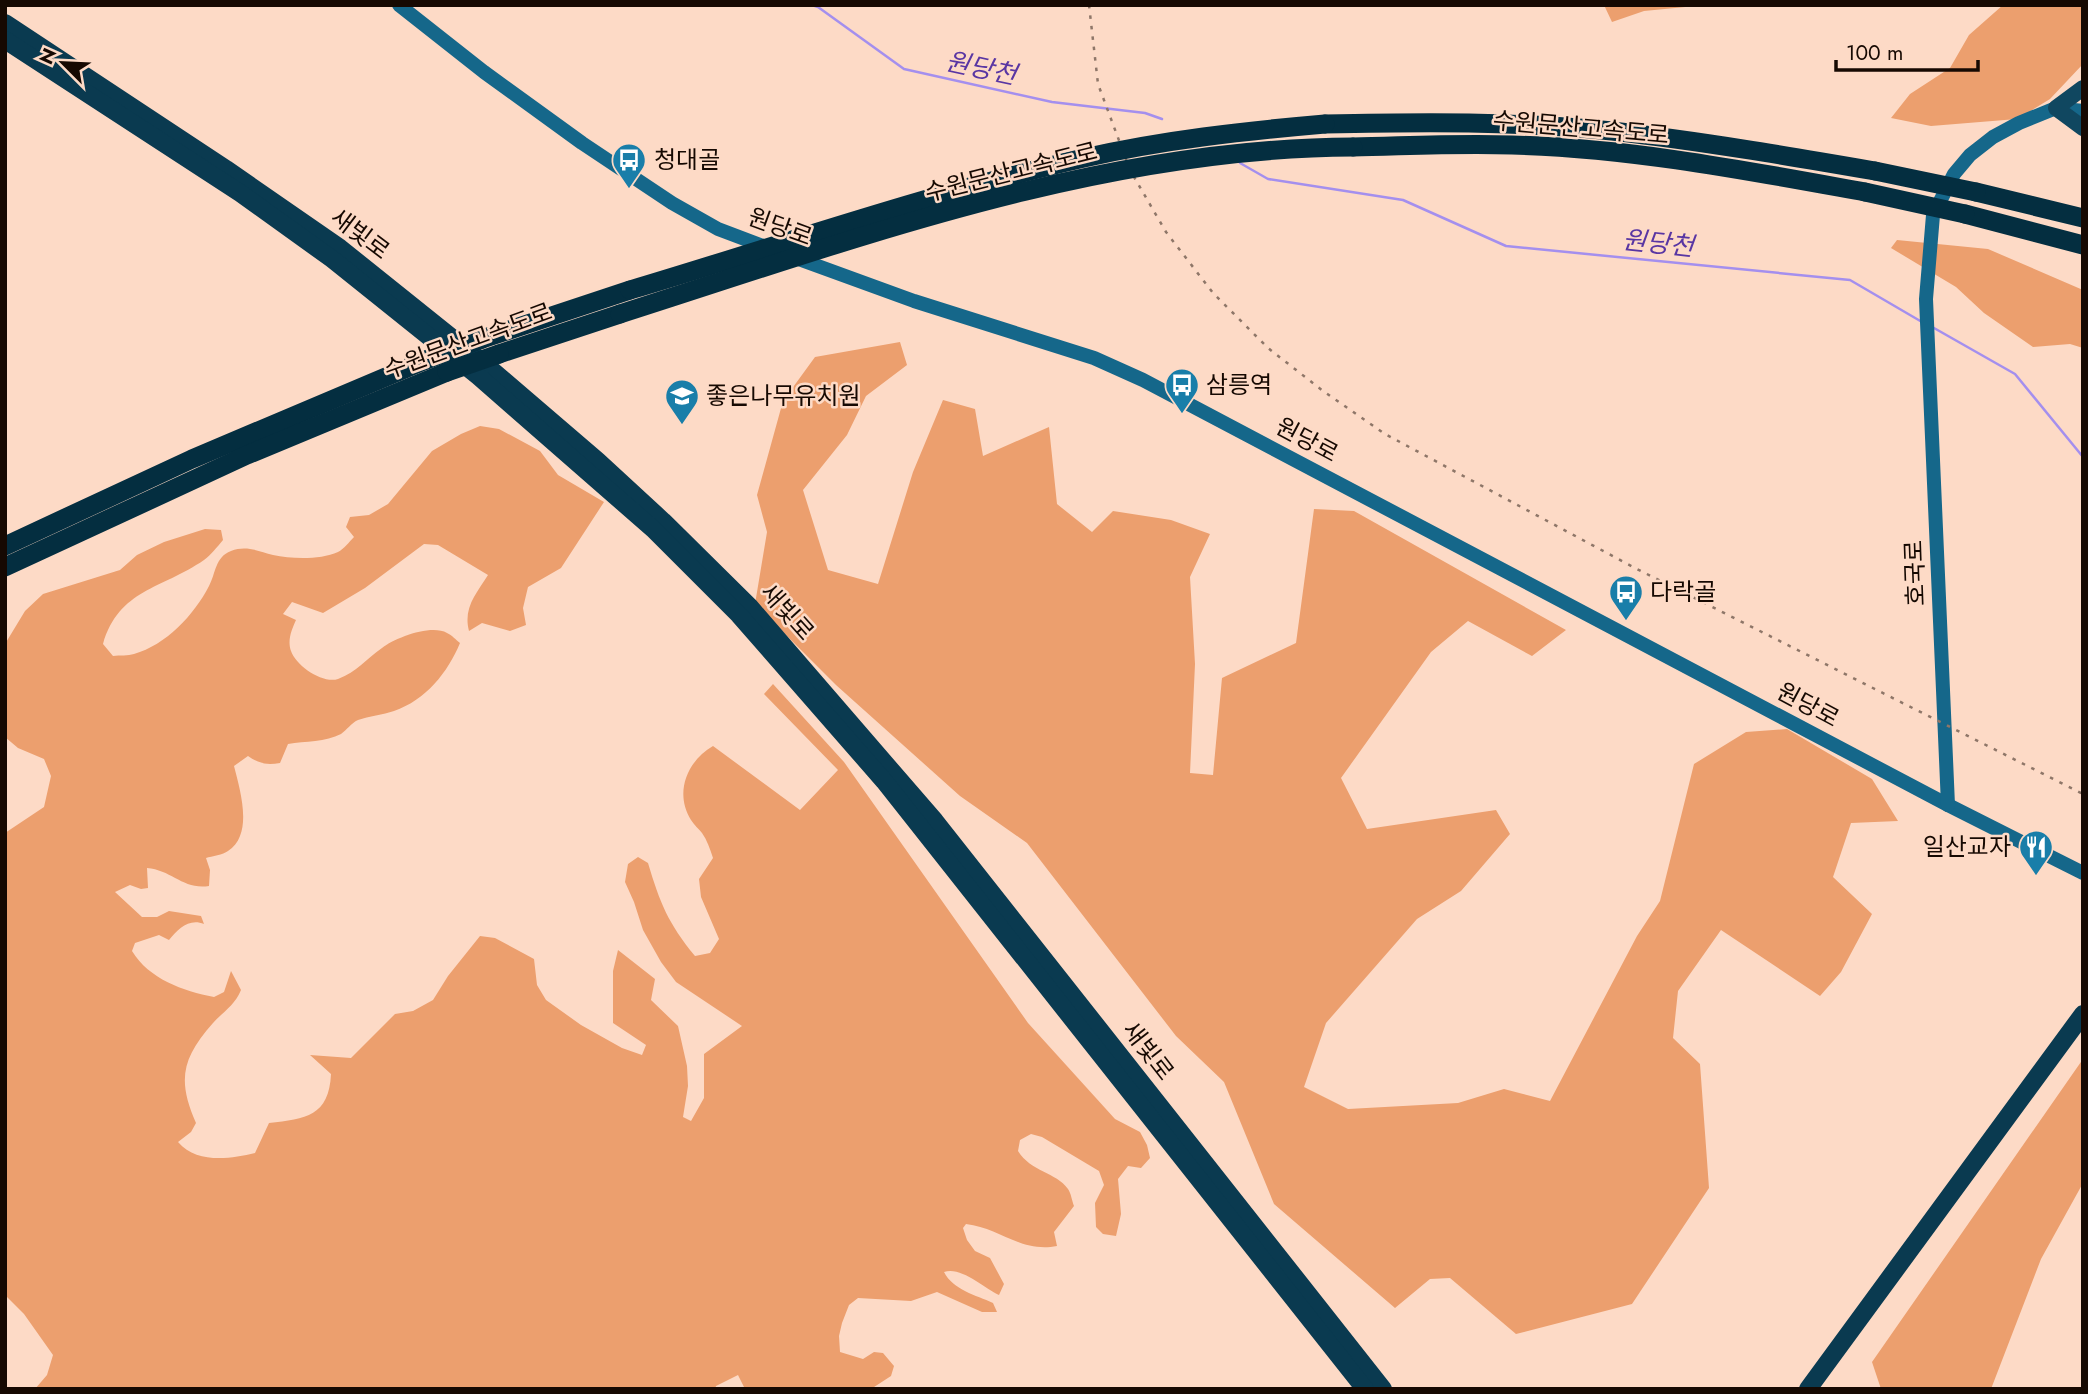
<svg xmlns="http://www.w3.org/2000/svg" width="2088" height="1394" viewBox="0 0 2088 1394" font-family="Jost,'Noto Sans KR',sans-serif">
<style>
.green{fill:#ec9f6e}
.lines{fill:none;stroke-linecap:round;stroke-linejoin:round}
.stream{stroke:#a48fee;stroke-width:2.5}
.secondary{stroke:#15678a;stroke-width:14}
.primary{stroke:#104760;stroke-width:16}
.trunk{stroke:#0a3a50;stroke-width:18}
.motorway{stroke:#042e40;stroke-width:19}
.rail{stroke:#8e7668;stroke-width:2.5;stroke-dasharray:3.5 7;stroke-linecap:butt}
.motorway-bridge{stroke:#042e40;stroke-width:19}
.labels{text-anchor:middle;stroke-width:5;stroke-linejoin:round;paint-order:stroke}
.street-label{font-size:24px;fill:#160902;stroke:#fddac6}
.poi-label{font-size:24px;fill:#160902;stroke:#fddac6;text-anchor:start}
.water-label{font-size:26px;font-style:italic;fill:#5936a3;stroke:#fddac6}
</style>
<rect width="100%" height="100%" fill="#fddac6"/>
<!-- green -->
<g class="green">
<polygon points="1604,5 1706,5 1644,11 1612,22"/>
<polygon points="2003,5 2083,5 2083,64 2050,99 2017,119 1931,126 1891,118 1910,94 1950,68 1969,35"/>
<polygon points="1897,240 1988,249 2083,290 2083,348 2070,344 2033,347 1984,313 1956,287 1891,248"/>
<polygon points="900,342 907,365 866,396 847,435 803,490 828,570 878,584 913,472 943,400 975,409 983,456 1049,427 1057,504 1092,532 1113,511 1171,520 1210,534 1190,577 1195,664 1190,773 1213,775 1222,678 1296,643 1314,509 1354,511 1566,630 1532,656 1468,621 1431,652 1341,778 1367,829 1496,810 1510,834 1461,891 1417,919 1326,1023 1304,1087 1348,1109 1458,1103 1504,1089 1550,1101 1637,936 1660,901 1694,764 1746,732 1787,729 1872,779 1898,821 1851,823 1833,877 1872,914 1841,972 1820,996 1721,930 1678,991 1673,1038 1700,1064 1709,1188 1632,1304 1516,1334 1450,1278 1430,1279 1395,1308 1274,1204 1224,1082 1176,1036 1027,843 960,796 836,685 755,604 767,532 757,495 783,401 815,357"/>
<path d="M480,426L499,429L540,451L558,475L604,502L561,568L528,587L523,608L526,625L510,631L482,623L469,631C463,608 476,594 488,575L438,545L424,544L365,588L323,613L292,602L283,614L296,620C292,629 287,640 291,651C296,666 323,684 338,679C357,672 366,659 382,648C395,638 431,624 447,633C452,635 456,640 460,643C448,672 426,700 394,711C383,715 369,716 358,720C351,723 347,730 341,734C326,742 305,741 288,744L280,763C267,765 259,764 248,756L234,766C240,790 254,834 228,851C223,855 212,856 206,858L210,870L209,886C183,890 172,870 147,868L148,888L141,889L130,885L115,892L142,917H157L169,911L201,916L204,924C189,918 178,929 169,940L159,935L135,943L132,951C149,979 183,991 214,997L224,992L231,971L241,990C235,1005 224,1011 213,1023C182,1058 177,1080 196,1123L191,1132L178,1142C197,1164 230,1159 255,1153L269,1123C306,1119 329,1116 331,1074L310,1055L351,1058L395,1014L413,1011L433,1000L448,976L480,936L495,938L534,959L537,985L546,1000L581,1025L622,1048L642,1055L646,1045L613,1023V971L618,950L655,979L651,1000L678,1026L687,1066L688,1086L683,1117L691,1121L704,1098V1054L742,1026L676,982L661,962L643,930L634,902L625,882L628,864L638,857L648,863C660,903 668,923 695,956L710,953L719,939L701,897L699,879L713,858C710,849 707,840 702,833C699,829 694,825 691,820C674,793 687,761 713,746L800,810L838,770L764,694L773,684L844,762L1028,1023L1115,1119L1140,1132L1147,1145L1150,1158L1141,1168L1128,1166L1118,1179L1121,1214L1116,1236L1103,1234L1096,1227L1095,1203L1104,1185L1099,1171L1042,1137L1031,1134L1020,1140L1018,1151C1031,1172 1056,1172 1068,1189C1071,1193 1072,1201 1074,1206L1054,1232L1057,1246C1021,1253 1000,1228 966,1224L963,1228L967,1240L975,1251L990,1258L1004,1284L999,1295C984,1288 961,1266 944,1272C953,1290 976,1295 993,1303L997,1312H982L937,1292L911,1301L858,1298L849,1305L842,1323L839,1336L840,1352L863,1359L874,1352L883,1353L894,1366L891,1376L871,1389H745L738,1375L716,1386L715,1389H35L47,1375L53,1355L24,1314L5,1295V833L44,807L51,776L44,759L18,748L5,737V644L25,611L43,594L120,570L137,555L164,542L205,529L221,530L223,540C217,547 211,555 204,560C162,589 119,589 103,644L113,656C120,655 128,656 134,654C166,645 194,615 209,586C216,573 215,557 231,551C246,545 258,551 273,555C292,559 320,560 338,552C344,549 349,542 354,537L346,527L350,517L369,515L388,504L432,451L461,434Z"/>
<polygon points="2083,1059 2083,1183 2041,1259 1991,1389 1881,1389 1872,1362"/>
</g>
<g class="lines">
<!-- stream -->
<g class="stream">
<polyline points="812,5 818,7 904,69 1052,102 1145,113 1162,119"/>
<polyline points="1240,163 1268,179 1403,200 1506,246 1850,280 1922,322"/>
<polyline points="1934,328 2015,374 2083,457"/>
</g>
<!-- secondary -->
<g class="secondary">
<polyline points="399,5 484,72 582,143 672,203 718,229 771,249"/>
<polyline points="793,257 914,301 1094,358 1143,380 1948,805 2083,873"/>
<polyline points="1948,805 1926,299 1933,215 1954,174 1970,155 1993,137 2019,123 2056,108 2083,111"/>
</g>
<!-- primary -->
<polyline class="primary" points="2083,88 2056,108 2083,128"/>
<!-- trunk -->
<g class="trunk">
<polyline points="5,23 226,169 340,248 486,365 598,461 663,521 750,607 935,821 1383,1389"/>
<polyline points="5,40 240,193 332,259 478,376 653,529 739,615 884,781 1365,1389"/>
<polyline points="1808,1389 2083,1014"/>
</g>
<!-- motorway -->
<g class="motorway">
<path d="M1325,124C1421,122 1517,121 1612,131C1700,141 1788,156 1875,171"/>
<path d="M1353,147C1406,146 1459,143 1512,145C1631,148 1749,171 1865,192"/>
<polyline points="1976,192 2083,218"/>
<polyline points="1965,214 2083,245"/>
<polyline points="482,339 630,290"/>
<polyline points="499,354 620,314"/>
<polyline points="5,546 192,459 426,360"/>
<polyline points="5,567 247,455 447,372"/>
</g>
<!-- rail -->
<polyline class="rail" points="1089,5 1098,84 1130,170 1166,232 1213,293 1268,348 1323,391 1385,434 1635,568 2083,794"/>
<!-- motorway-bridge -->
<g class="motorway-bridge">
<polyline points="1875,171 1976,192"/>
<polyline points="1865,192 1965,214"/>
<path d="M630,290C781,245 930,193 1084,158C1163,140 1244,131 1325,124"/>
<path d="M620,314C858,238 1100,148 1353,147"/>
<polyline points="426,360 482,339"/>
<polyline points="447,372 499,354"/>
</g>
</g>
<!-- icons -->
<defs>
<g id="bus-pin" transform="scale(1.75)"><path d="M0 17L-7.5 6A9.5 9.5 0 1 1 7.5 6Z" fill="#197ea9" stroke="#fddac6"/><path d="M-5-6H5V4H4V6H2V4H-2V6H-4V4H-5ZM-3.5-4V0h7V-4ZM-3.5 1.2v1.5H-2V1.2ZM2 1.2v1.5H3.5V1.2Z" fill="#fff"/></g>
<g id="school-pin" transform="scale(1.75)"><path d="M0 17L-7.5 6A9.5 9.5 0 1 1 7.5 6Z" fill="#197ea9" stroke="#fddac6"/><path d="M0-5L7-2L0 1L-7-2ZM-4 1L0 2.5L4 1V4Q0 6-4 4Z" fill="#fff"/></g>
<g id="restaurant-pin" transform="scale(1.75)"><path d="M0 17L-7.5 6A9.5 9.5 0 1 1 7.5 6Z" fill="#197ea9" stroke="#fddac6"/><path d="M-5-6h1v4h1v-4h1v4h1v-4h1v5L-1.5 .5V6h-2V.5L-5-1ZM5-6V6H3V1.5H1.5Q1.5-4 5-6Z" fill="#fff"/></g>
</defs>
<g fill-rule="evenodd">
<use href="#bus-pin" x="629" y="160"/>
<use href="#bus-pin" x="1182" y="385"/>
<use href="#school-pin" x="682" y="396"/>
<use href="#bus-pin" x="1626" y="592"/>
<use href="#restaurant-pin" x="2036" y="847"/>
</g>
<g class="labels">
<!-- street labels -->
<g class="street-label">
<text transform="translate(1581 128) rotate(5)" y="8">수원문산고속도로</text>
<text transform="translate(1011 172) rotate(-14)" y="8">수원문산고속도로</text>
<text transform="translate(780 227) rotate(20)" y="8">원당로</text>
<text transform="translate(360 234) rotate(37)" y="8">새빛로</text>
<text transform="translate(468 341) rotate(-20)" y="8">수원문산고속도로</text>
<text transform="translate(1307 440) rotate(28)" y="8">원당로</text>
<text transform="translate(1915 573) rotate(-92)" y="8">호국로</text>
<text transform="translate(787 612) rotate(48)" y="8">새빛로</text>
<text transform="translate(1808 705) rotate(28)" y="8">원당로</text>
<text transform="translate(1148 1051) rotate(52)" y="8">새빛로</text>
</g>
<!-- poi labels -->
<g class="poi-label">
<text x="654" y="168">청대골</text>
<text x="1206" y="393">삼릉역</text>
<text x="706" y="404">좋은나무유치원</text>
<text x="1650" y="600">다락골</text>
<text x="2011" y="855" text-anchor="end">일산교자</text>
</g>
<!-- water labels -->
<g class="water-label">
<text transform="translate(981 68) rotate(12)" y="9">원당천</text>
<text transform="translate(1658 243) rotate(6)" y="9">원당천</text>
</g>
</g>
<!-- border -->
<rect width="2088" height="1394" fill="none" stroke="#160902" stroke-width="14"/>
<!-- north arrow -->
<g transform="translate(63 63) rotate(294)" stroke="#fddac6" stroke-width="5" paint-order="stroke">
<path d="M0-5L12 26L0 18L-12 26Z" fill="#160902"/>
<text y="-10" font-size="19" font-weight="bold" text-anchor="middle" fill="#160902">N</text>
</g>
<!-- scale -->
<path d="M1836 60v10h142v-10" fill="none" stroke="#160902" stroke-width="3.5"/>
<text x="1846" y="60" font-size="21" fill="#160902" stroke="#fddac6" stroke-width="5" paint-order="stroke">100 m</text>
</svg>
